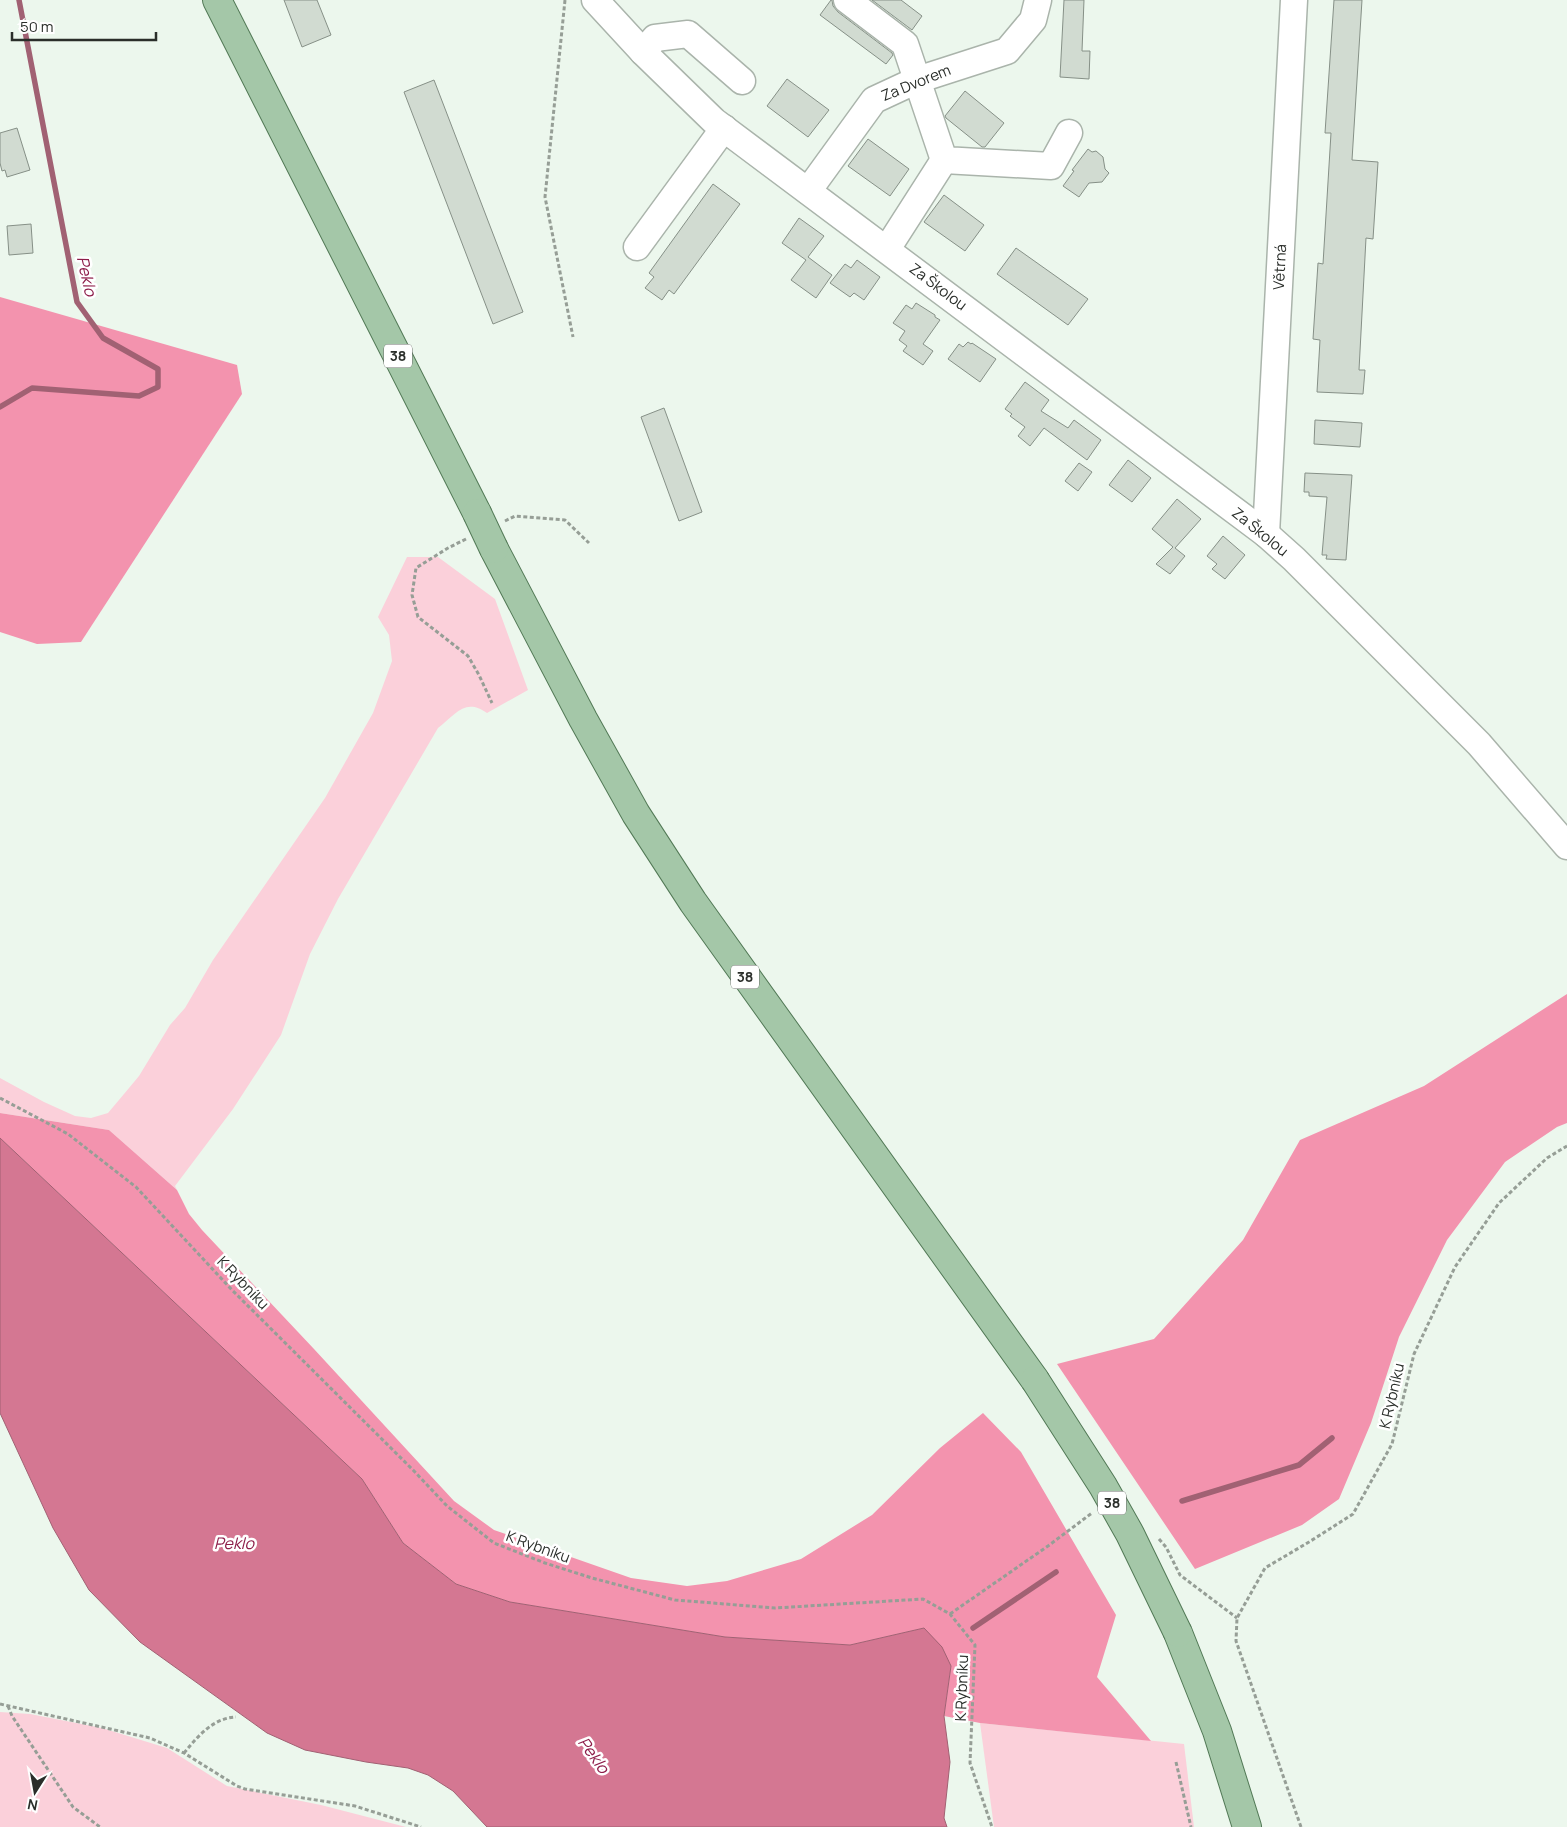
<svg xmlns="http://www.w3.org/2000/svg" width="1567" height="1827" viewBox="0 0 1567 1827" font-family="Manrope,sans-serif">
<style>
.green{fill:#fbd0da}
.forest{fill:#f393ae}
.water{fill:#d47792;stroke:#a16173}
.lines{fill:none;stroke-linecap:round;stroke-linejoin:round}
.stream{stroke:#a16173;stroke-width:5.5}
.building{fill:#d1dbd1;stroke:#869087}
.minor-casing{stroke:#aab4ab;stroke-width:29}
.major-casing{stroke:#527956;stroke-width:30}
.path{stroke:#969e96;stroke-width:3;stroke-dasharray:4 2.5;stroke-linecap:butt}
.minor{stroke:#fff;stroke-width:26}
.major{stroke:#a4c7a8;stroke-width:28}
.major-bridge-casing{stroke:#527956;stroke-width:30;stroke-linecap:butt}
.major-bridge{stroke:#a4c7a8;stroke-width:28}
.labels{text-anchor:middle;stroke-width:5;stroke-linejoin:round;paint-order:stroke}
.shield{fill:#fff;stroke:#6a6d6a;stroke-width:1}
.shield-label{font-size:14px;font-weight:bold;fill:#2a2e2a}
.street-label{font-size:15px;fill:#2a2e2a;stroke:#fff}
.water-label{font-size:16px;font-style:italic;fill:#8d1d49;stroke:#fff}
</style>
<rect width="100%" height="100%" fill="#ecf7ed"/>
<!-- green -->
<g class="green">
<path d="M407,557H438L495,599L528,690L487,713C465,697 455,715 438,728L338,899L310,954L281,1035L233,1109L175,1186L177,1190L109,1130L0,1113V1078L44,1102L75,1116L91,1118L108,1113L124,1094L139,1076L170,1025L185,1008L213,960L325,798L373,713L392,661L389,635L378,617Z"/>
<polygon points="0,1712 30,1714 102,1728 167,1748 227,1786 321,1805 406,1827 0,1827"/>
<polygon points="980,1723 1184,1744 1194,1827 994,1827"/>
</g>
<!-- forest -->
<g class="forest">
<polygon points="0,297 237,365 242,394 81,642 37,644 0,632"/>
<polygon points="1567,994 1567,1123 1557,1127 1505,1162 1447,1240 1399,1337 1371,1423 1339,1499 1302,1525 1195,1569 1057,1364 1154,1339 1243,1240 1300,1140 1424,1086"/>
<polygon points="0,1113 109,1130 177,1190 189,1214 202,1230 314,1349 454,1501 494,1530 631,1578 687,1586 727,1581 801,1559 872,1515 940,1448 983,1413 1021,1452 1116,1615 1097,1677 1151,1741 980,1723 944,1716 951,1666 924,1628 850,1645 725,1637 510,1602 456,1584 403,1543 362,1479 0,1138"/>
</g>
<!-- water -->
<polygon class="water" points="0,1138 362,1479 403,1543 456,1584 510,1602 725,1637 850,1645 924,1628 942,1647 951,1666 944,1716 950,1762 944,1818 947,1827 487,1827 453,1791 428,1775 408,1768 366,1762 305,1750 267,1733 140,1642 89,1590 53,1528 0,1413"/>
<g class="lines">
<!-- stream -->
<g class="stream">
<polyline points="0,407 32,388 139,396 158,387 158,369 103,338 77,302 19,0"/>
<polyline points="1182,1501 1299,1465 1332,1438"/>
<polyline points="973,1628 1056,1572"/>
</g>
</g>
<!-- building -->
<g class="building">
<polygon points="284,0 317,0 331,35 302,47"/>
<polygon points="831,0 832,0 833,6 838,12 892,53 893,55 886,64 820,15"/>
<polygon points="872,0 901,0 922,16 912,30"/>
<polygon points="1064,0 1084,0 1082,51 1090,51 1089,79 1060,77"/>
<polygon points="1334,0 1362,0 1352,160 1378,162 1373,239 1366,238 1359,370 1365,370 1363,394 1317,392 1320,340 1313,339 1318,263 1323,264 1331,133 1325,133"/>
<polygon points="787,79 829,110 808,137 767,106"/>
<polygon points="434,80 523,312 493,324 404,92"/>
<polygon points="965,91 1004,123 985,147 982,147 946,118 945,116"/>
<polygon points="17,128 30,170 7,177 5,170 2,171 0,163 0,133"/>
<polygon points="868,139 909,169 890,196 848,166"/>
<polygon points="1088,149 1092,152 1096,151 1103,157 1105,169 1109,173 1102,182 1089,183 1079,197 1063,186 1074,171 1072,170"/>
<polygon points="713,184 740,204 674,294 669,290 662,300 645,288 654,277 649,273"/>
<polygon points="944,195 984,225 965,251 924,222"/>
<polygon points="799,218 824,236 808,257 832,275 816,298 791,280 806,260 782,243"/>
<polygon points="31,224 33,253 9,255 7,226"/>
<polygon points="1016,248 1088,299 1068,325 997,274"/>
<polygon points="857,260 880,277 864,300 854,293 850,297 830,283 845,264 851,268"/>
<polygon points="916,303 935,315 935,317 940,320 923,344 933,351 923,365 903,351 907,346 899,340 905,331 893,323 906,305 912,309"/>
<polygon points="968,342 971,344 972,343 996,359 980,382 948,359 959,344 963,347"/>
<polygon points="1025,382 1049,400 1041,411 1068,428 1074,420 1101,440 1087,460 1044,428 1030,446 1018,436 1025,427 1010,416 1012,414 1005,409"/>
<polygon points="664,408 702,512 679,521 641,417"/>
<polygon points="1315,420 1362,423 1360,447 1314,444"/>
<polygon points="1128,460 1151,478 1132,502 1109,485"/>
<polygon points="1079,463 1092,472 1078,491 1065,481"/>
<polygon points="1305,473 1352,475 1346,560 1326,559 1327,555 1322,555 1327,497 1309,496 1309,492 1304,492"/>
<polygon points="1177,499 1201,519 1175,548 1185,556 1170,574 1156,564 1173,547 1152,529"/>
<polygon points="1223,536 1245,555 1225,579 1212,569 1217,564 1207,556"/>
</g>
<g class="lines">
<!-- minor casing -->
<g class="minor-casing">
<g id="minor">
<polyline points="595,0 643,52 714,121 1266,534 1294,559 1479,744 1567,846"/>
<polyline points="847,0 905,44 944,160 1051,166 1069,133"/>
<polyline points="643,52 655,38 688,34 742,81"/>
<polyline points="808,191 874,100 917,80 1007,51 1033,20 1038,0"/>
<polyline points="637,247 724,128"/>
<polyline points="887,249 944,160"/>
<polyline points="1266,534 1294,0"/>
</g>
</g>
<!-- major casing -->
<g class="major-casing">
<g id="major">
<polyline points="217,0 477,513"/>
<polyline points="494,549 583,719 636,814 693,902 1035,1380"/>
<polyline points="1178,1633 1217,1731 1247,1827"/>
</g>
</g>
<!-- path -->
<g class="path">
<polyline points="565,0 545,197 573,337"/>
<polyline points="505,521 515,516 565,520 589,543"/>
<polyline points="466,539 448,548 416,568 412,595 418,617 468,656 479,675 492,703"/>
<polyline points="0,1098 68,1134 136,1187 232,1290 414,1471 447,1506 494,1543 545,1563 592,1578 675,1600 775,1608 923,1599 950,1614 975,1645 970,1763 992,1827"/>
<polyline points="1159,1539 1166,1547 1180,1575 1237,1618"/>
<polyline points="950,1614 1048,1546 1092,1513"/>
<polyline points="0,1704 150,1738 184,1753 237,1786 245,1789 355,1806 421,1827"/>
<polyline points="8,1706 12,1716 73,1807 100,1827"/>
<path d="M184,1753C198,1736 213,1718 236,1717"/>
<polyline points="1176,1762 1191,1827"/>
<polyline points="1301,1827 1236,1641 1237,1618 1265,1568 1309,1542 1353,1514 1392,1444 1414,1354 1455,1267 1499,1203 1547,1158 1567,1146"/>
</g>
<!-- minor -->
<use href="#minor" class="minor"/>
<!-- major -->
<use href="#major" class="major"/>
<!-- major-bridge casing -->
<g class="major-bridge-casing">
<g id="major-bridge">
<polyline points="477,513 494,549"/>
<polyline points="1035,1380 1103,1486 1130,1534 1178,1633"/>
</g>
</g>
<!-- major-bridge -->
<use href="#major-bridge" class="major-bridge"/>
</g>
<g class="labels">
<!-- shield labels -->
<g class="shield">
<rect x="384" y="344.5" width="28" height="23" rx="4"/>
<rect x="731" y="965.5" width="28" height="23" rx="4"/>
<rect x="1098" y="1491.5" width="28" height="23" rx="4"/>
</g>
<g class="shield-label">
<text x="398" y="361">38</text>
<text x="745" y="982">38</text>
<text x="1112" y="1508">38</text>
</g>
<!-- street labels -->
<g class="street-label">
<text transform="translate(916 83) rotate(-22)" y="5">Za Dvorem</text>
<text transform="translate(1280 267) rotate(-87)" y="5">Větrná</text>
<text transform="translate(938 287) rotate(37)" y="5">Za Školou</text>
<text transform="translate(1260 532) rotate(39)" y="5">Za Školou</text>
<text transform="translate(243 1283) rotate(46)" y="5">K Rybníku</text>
<text transform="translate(1392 1396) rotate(-77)" y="5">K Rybníku</text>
<text transform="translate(538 1547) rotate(20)" y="5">K Rybníku</text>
<text transform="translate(962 1688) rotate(-88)" y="5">K Rybníku</text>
</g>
<!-- water labels -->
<g class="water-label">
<text transform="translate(87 276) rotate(77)" y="6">Peklo</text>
<text x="234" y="1549">Peklo</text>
<text transform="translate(594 1755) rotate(54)" y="6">Peklo</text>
</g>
</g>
<!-- north arrow -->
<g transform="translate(35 1792) rotate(191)" stroke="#ffffff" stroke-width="4" paint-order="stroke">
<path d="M0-4L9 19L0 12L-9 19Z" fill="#2a2e2a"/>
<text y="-8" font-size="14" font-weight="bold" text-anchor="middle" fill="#2a2e2a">N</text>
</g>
<!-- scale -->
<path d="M12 32v8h144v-8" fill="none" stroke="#2a2e2a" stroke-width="2.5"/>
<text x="20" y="32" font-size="15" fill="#2a2e2a" stroke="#ffffff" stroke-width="4" paint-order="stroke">50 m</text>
</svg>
